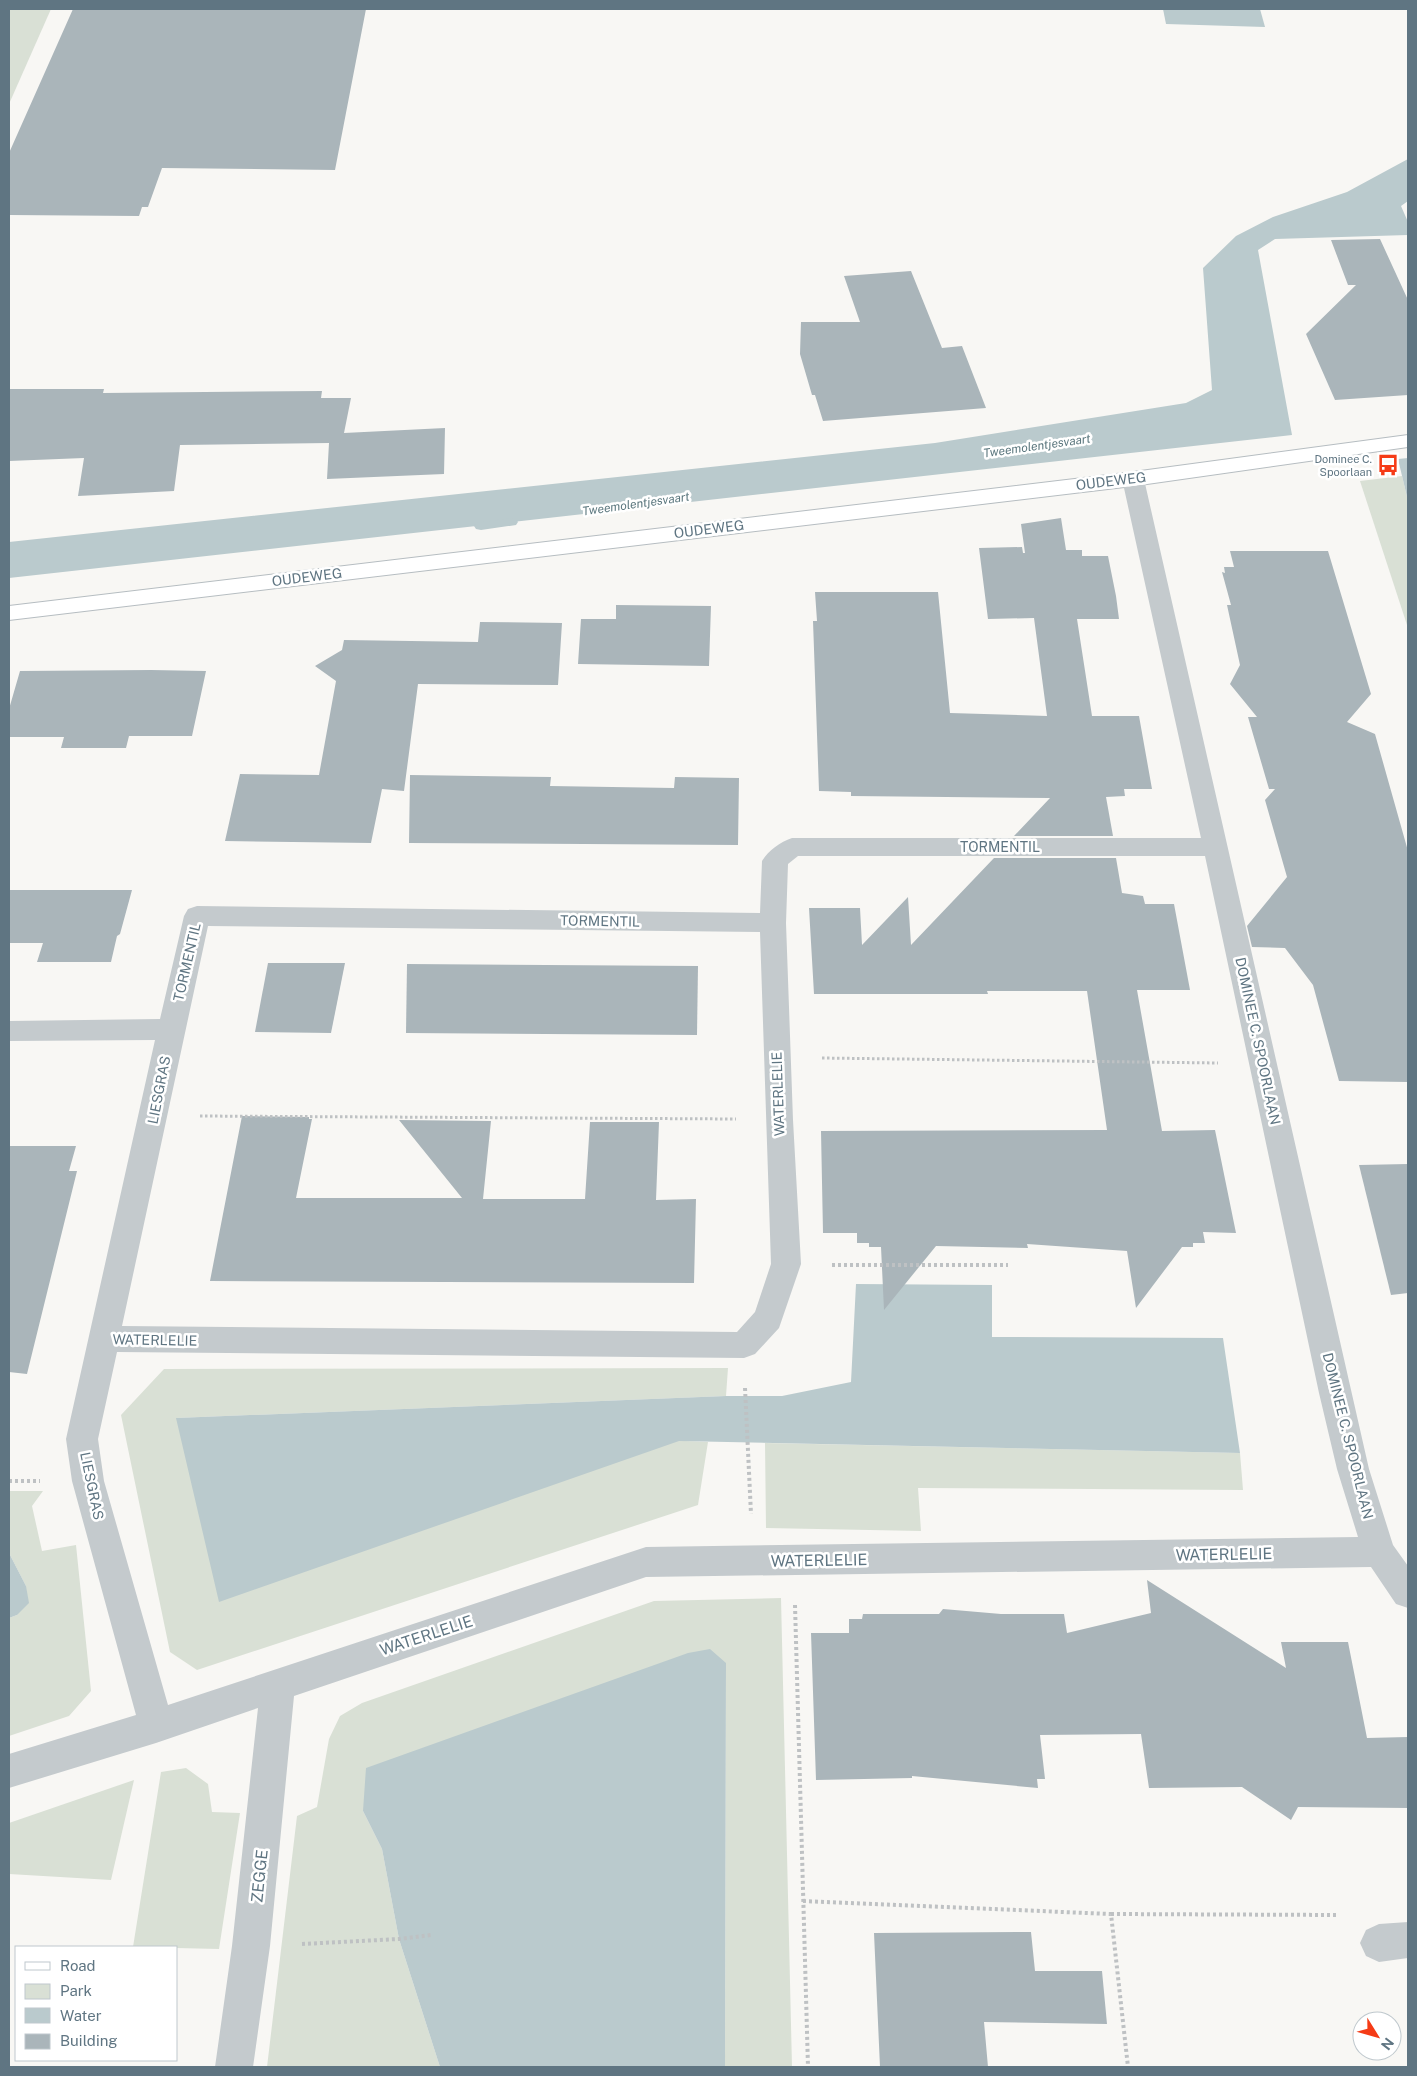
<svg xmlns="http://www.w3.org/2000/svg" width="1417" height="2076" viewBox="0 0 1417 2076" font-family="'Public Sans',sans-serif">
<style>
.green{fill:#d9e0d5}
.water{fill:#bacacd}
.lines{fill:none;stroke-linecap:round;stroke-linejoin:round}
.stream{fill:#bacacd;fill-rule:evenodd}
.building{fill:#aab5ba}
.secondary-casing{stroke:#b6bdc1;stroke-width:2}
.path-far1{stroke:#bec1c3;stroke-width:3;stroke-dasharray:2.5 2.5;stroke-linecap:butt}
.path{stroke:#bec1c3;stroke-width:4;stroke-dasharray:3 3;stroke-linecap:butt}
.lane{fill:#c4cacd;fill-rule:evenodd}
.street{fill:#c4cacd;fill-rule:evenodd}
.secondary{fill:#fff;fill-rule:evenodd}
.labels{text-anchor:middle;stroke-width:5;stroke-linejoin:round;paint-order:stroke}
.far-poi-label{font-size:11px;fill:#5f7582;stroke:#fff;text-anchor:end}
.far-water-label{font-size:12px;font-style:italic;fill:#5a767d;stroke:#fff}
.street-label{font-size:14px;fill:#5f7582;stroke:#fff}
.near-street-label{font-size:16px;fill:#5f7582;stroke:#fff}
</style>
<rect width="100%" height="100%" fill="#f8f7f4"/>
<!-- green -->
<g class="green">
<polygon points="9,9 51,9 9,104"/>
<polygon points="1402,476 1408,501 1408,628 1360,481"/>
<polygon points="728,1368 726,1396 176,1418 708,1442 698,1505 197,1670 170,1652 121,1415 164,1369"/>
<polygon points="765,1443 1240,1453 1243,1490 918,1488 921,1531 766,1528"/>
<polygon points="9,1491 43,1491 32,1506 42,1551 76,1545 91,1691 69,1716 9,1736 9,1618 17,1615 26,1586 9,1553"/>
<polygon points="781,1598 792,2067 725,2067 726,1663 363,1811 382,1849 399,1939 440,2067 267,2067 297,1816 317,1807 329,1739 340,1716 362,1703 654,1601"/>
<polygon points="186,1768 208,1784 212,1812 240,1813 219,1949 133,1947 161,1772"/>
<polygon points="134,1780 111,1880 9,1874 9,1823"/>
</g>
<!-- water -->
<g class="water">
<polygon points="1163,9 1260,9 1265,27 1166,24"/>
<polygon points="1408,159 1408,201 1401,206 1408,222 1408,235 1275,239 1258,250 1292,435 9,578 9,542 935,443 1186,403 1212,390 1203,268 1236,236 1273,217 1347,192"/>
<polygon points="1408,458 1408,501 1398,459"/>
<polygon points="856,1284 992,1285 992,1337 1223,1338 1240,1453 679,1441 219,1602 176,1418 726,1396 782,1396 851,1382"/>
<polygon points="9,1553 26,1586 29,1603 17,1615 9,1618"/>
<polygon points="710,1649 726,1663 725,2067 440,2067 399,1939 382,1849 363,1811 366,1768 688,1653"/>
</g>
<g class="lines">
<!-- stream -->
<polygon class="stream" points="511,518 516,519 518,522 516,525 481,530 476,529 474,526 476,523"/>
</g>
<!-- building -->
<g class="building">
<polygon points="73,9 366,9 335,170 162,168 148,207 142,207 139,216 9,215 9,153"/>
<polygon points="1380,239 1408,300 1408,395 1335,400 1306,334 1356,285 1348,285 1331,240"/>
<polygon points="911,271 942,348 962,346 986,408 823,421 815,395 812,395 800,354 801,322 860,322 844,276"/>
<polygon points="9,389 104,389 103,393 322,391 321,398 351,398 344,433 445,428 444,474 327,479 329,443 180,445 174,491 78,496 84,458 9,461"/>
<polygon points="1061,518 1066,550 1082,550 1082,556 1108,556 1116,596 1119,619 1077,619 1092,716 1139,716 1152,789 1124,789 1125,796 1106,797 1113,836 1014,836 1050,798 851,796 851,792 819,791 813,621 817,621 815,592 938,592 950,713 1047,716 1034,618 988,619 979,548 1022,547 1023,553 1025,553 1021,524"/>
<polygon points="1230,551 1328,551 1371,694 1347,722 1375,734 1408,851 1408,1082 1339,1081 1313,985 1285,948 1252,947 1247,926 1287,877 1265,800 1275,789 1269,789 1248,717 1257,717 1230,684 1240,665 1227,605 1231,605 1222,572 1225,573 1224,567 1234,567"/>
<polygon points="616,605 711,606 709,666 578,664 581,619 616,619"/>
<polygon points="480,622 562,623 558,685 418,684 404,791 382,789 371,843 225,841 240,774 319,775 336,681 315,666 342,650 344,640 478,642"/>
<polygon points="20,671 151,670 206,671 192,736 129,736 126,748 61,748 64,737 9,737 9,709"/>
<polygon points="410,775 551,777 550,786 674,788 675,777 739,778 738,845 409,843"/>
<polygon points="994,858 1116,858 1122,893 1143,896 1145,904 1174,904 1190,990 1137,990 1162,1131 1215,1130 1236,1233 1203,1232 1205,1243 1193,1243 1193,1247 1182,1247 1136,1308 1127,1251 1027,1244 1028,1248 936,1246 884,1310 881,1247 869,1247 869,1243 857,1243 857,1233 823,1233 821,1131 1107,1130 1087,991 987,991 988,994 814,994 809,908 860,908 862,945 908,897 911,945"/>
<polygon points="9,890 132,890 120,934 117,936 111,962 37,962 43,943 9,943"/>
<polygon points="268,963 345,963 331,1033 255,1032"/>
<polygon points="407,964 698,966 697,1035 406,1033"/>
<polygon points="242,1116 309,1117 309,1119 312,1119 296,1198 462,1198 399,1120 491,1121 483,1199 585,1199 590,1122 659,1122 656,1200 696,1199 694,1283 210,1281"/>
<polygon points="9,1146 76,1146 69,1171 77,1171 27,1374 9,1372"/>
<polygon points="1408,1164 1408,1293 1391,1295 1359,1165"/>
<polygon points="1147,1580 1286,1668 1281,1642 1348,1642 1367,1738 1408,1737 1408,1808 1298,1807 1291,1820 1242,1787 1149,1788 1141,1734 1040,1735 1045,1779 1037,1779 1038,1788 912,1776 912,1778 816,1780 811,1633 849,1633 849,1619 862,1619 863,1614 939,1614 943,1609 1001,1614 1064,1614 1067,1633 1151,1613"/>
<polygon points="1031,1932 1035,1971 1102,1971 1107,2024 984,2022 988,2067 880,2067 874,1933"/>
</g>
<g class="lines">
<!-- secondary casing -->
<g class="secondary-casing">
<polygon id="secondary" points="1408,435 1408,447 1133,486 9,620 9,606 1133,472"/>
</g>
<!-- path-far1 -->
<g class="path-far1">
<polyline points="822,1058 1218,1063"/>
<polyline points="200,1116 736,1119"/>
</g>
<!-- path -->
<g class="path">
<polyline points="832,1265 1008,1265"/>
<polyline points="745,1388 751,1514"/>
<polyline points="9,1481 40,1481"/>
<polyline points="795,1605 808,2067"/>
<polyline points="803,1901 1111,1914 1128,2067"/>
<polyline points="1111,1914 1338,1915"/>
<polyline points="302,1944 399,1939 431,1935"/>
</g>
<!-- lane -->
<polygon class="lane" points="1408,1922 1408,1958 1379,1962 1366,1956 1360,1943 1366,1930 1379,1924"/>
<!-- street -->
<path class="street" d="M1133,472L1141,474L1144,479L1369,1469L1393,1545L1408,1566V1608L1396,1604L1371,1567L646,1577L294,1696L270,1946L253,2067H215L232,1946L258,1708L156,1743L9,1788V1754L136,1715L72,1481L66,1439L155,1040L9,1041V1021L160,1019L184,916L188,909L197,906L760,913L762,861C769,850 780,842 792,838H1201L1122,479L1125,474ZM798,856H1205L1319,1393L1337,1469L1358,1537L646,1547L168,1705L104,1481L98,1439L117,1352L744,1358L755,1354L779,1328L801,1264L793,1120L786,923L788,864ZM208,926L760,932L771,1264L755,1312L737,1332L122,1326Z"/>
<!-- secondary -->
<use href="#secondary" class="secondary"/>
</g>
<!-- icons -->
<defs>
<g id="bus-bare" transform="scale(1.725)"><path d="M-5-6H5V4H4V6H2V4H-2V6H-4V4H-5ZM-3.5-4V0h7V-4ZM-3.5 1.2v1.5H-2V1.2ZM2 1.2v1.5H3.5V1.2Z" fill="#f53b16" stroke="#fff" stroke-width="2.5" paint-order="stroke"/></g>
</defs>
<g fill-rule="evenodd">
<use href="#bus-bare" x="1388" y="465"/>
</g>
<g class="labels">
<!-- far-poi labels -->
<g class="far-poi-label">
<text x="1372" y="463">Dominee C.<tspan x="1372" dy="13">Spoorlaan</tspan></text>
</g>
<!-- far-water labels -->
<g class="far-water-label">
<text transform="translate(1037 446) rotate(-8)" y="4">Tweemolentjesvaart</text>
<text transform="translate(636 504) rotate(-8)" y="4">Tweemolentjesvaart</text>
</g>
<!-- street labels -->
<g class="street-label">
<text transform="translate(1111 481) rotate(-7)" y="5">OUDEWEG</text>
<text transform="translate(709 529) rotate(-7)" y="5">OUDEWEG</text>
<text transform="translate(307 577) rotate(-7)" y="5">OUDEWEG</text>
<text x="1000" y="852">TORMENTIL</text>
<text transform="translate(600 921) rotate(1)" y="5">TORMENTIL</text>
<text transform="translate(187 962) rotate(-77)" y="5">TORMENTIL</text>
<text transform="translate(1258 1041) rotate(78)" y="5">DOMINEE C. SPOORLAAN</text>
<text transform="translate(159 1090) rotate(-79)" y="5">LIESGRAS</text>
<text transform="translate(778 1094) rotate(-92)" y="5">WATERLELIE</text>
<text transform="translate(155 1340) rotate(1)" y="5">WATERLELIE</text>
<text transform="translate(1348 1436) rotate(76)" y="5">DOMINEE C. SPOORLAAN</text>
<text transform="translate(92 1486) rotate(78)" y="5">LIESGRAS</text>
</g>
<!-- near-street labels -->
<g class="near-street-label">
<text transform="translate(1224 1554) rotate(-1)" y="6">WATERLELIE</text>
<text transform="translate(819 1560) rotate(-1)" y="6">WATERLELIE</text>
<text transform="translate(426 1635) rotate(-18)" y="6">WATERLELIE</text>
<text transform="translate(259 1876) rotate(-84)" y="6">ZEGGE</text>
</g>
</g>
<!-- border -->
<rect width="1417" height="2076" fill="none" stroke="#5f7582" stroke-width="20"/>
<!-- legend -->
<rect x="15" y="1946" width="162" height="115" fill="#ffffff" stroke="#bfc8cd"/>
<rect x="25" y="1962" width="25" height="8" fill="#ffffff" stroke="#bfc8cd"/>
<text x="60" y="1971" font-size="15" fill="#5f7582">Road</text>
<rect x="25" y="1984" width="25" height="15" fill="#d9e0d5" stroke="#bfc8cd"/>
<text x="60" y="1996" font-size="15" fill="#5f7582">Park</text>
<rect x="25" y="2008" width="25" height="15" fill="#bacacd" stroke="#bfc8cd"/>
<text x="60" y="2021" font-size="15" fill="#5f7582">Water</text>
<rect x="25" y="2034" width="25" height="15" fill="#aab5ba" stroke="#bfc8cd"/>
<text x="60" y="2046" font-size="15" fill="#5f7582">Building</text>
<!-- north arrow -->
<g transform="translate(1377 2036) rotate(127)"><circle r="24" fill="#ffffff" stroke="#bfc8cd"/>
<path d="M0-4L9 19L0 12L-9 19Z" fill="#f53b16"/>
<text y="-8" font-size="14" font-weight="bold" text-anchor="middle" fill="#5f7582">N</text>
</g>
</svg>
